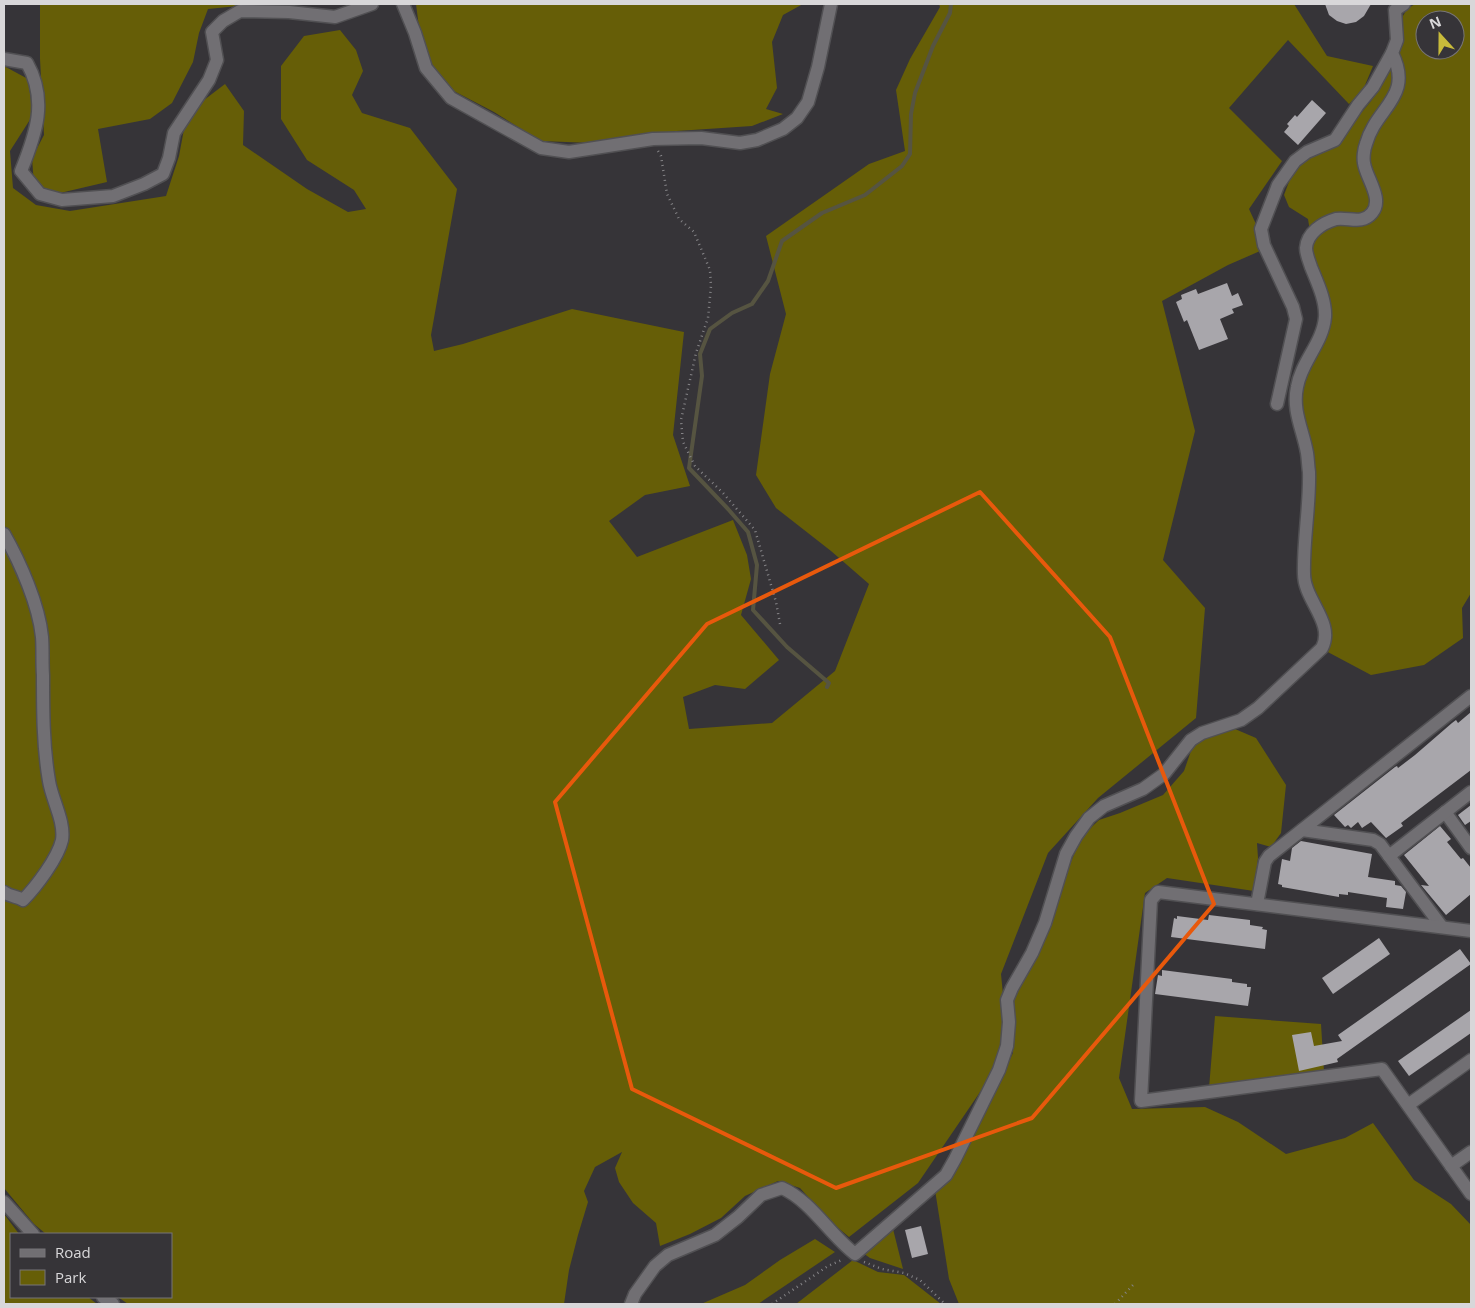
<svg xmlns="http://www.w3.org/2000/svg" width="1475" height="1308" viewBox="0 0 1475 1308" font-family="'Open Sans',sans-serif">
<style>
.green{fill:#665e07;fill-rule:evenodd}
.lines{fill:none;stroke-linecap:round;stroke-linejoin:round}
.stream{stroke:#565441;stroke-width:4}
.building{fill:#a8a6ab}
.street-casing{stroke:#515053;stroke-width:15}
.path{stroke:#858487;stroke-width:2.5;stroke-dasharray:1 4;stroke-linecap:butt}
.street{stroke:#716f73;stroke-width:12}
.marked{fill:none;stroke:#e8590c;stroke-width:4;stroke-linejoin:round}
</style>
<rect width="100%" height="100%" fill="#363438"/>
<!-- green -->
<g class="green">
<polygon points="40,4 248,4 248,5 208,9 199,33 193,62 172,103 150,119 98,129 107,182 60,193 34,185 32,158 44,135 40,59"/>
<polygon points="416,4 803,4 783,15 772,42 777,88 766,109 783,114 752,126 677,131 593,143 540,141 494,112 448,88 430,67 421,43"/>
<polygon points="939,4 1294,4 1327,56 1373,66 1363,90 1349,104 1288,40 1229,108 1282,161 1249,209 1267,248 1228,265 1162,301 1195,431 1163,560 1205,608 1196,718 1098,798 1048,853 1001,974 1007,1035 991,1076 918,1183 849,1237 831,1222 800,1188 778,1181 745,1196 721,1218 690,1234 660,1246 656,1223 633,1203 619,1182 615,1168 622,1152 595,1167 584,1191 588,1202 578,1235 569,1270 564,1304 128,1304 118,1297 171,1297 171,1234 46,1234 34,1224 4,1188 4,66 28,79 33,115 10,151 13,188 36,205 70,211 166,196 179,156 187,113 225,84 244,111 243,145 307,189 348,212 366,209 354,190 307,160 281,119 281,66 304,36 340,30 356,50 363,71 352,95 362,113 410,128 457,189 431,335 434,351 463,344 572,309 684,332 673,435 690,486 645,495 609,521 637,557 733,520 747,555 751,579 741,615 779,660 745,689 715,685 683,697 689,729 772,723 835,671 869,584 831,551 776,508 756,475 770,374 786,314 766,236 869,164 905,151 896,90 910,59 940,7"/>
<path d="M1415,4H1471V593L1462,608L1463,638L1424,665L1371,675L1324,650V623L1301,576L1307,469L1292,407L1323,313L1308,219L1289,207L1284,195L1293,171L1314,154L1332,148L1371,101L1388,66L1400,21L1407,9ZM1425,20H1455V50H1425Z"/>
<polygon points="1235,729 1256,738 1286,785 1281,833 1271,847 1257,843 1258,858 1254,891 1167,878 1145,893 1119,1078 1132,1109 1205,1107 1238,1122 1286,1154 1345,1138 1373,1123 1414,1180 1451,1204 1471,1225 1471,1304 959,1304 949,1279 935,1190 952,1173 1013,1053 1012,1002 1045,939 1066,873 1082,836 1099,820 1120,813 1163,795 1184,771 1192,748 1207,736"/>
<polygon points="1215,1016 1321,1024 1324,1072 1209,1088"/>
<polygon points="4,1214 19,1234 11,1234 11,1297 88,1297 97,1304 4,1304"/>
<polygon points="893,1229 903,1269 870,1258 863,1253"/>
<polygon points="815,1239 835,1252 758,1304 701,1304 745,1285 780,1260"/>
<polygon points="853,1260 878,1272 904,1275 941,1304 796,1304"/>
</g>
<g class="lines">
<!-- stream -->
<polyline class="stream" points="827,687 829,683 787,647 753,610 757,565 748,532 728,509 689,468 702,376 700,354 710,329 732,313 752,304 768,281 782,241 822,213 865,195 902,166 910,154 911,114 915,93 933,46 950,13 951,4"/>
</g>
<!-- building -->
<g class="building">
<polygon points="1325,4 1371,4 1364,16 1356,22 1346,24 1337,21 1329,15"/>
<polygon points="1312,100 1326,113 1298,145 1284,132 1289,126 1287,124 1295,115 1297,117"/>
<polygon points="1227,283 1232,296 1238,293 1243,305 1232,309 1234,313 1220,319 1228,339 1199,350 1187,320 1184,322 1176,302 1182,299 1181,295 1196,289 1198,294"/>
<polygon points="1471,712 1471,770 1401,823 1403,826 1386,838 1371,822 1362,828 1358,822 1351,828 1348,825 1345,827 1334,815 1395,767 1397,766 1398,768 1415,755 1452,723 1456,720 1458,723"/>
<polygon points="1471,805 1471,821 1465,825 1458,815"/>
<polygon points="1440,826 1451,839 1447,842 1461,859 1463,858 1471,868 1471,894 1446,915 1421,885 1429,886 1404,855"/>
<polygon points="1301,841 1372,854 1368,877 1395,881 1395,885 1401,886 1406,892 1403,909 1386,907 1387,898 1348,892 1348,895 1339,894 1339,897 1282,887 1282,885 1278,884 1282,859 1290,861 1292,848"/>
<polygon points="1209,915 1250,920 1250,925 1263,927 1262,929 1267,930 1265,949 1171,937 1174,918 1177,919 1177,916 1208,920"/>
<polygon points="1379,938 1390,954 1333,994 1322,978"/>
<polygon points="1460,949 1471,964 1337,1059 1338,1062 1299,1071 1292,1035 1311,1032 1314,1046 1342,1041 1338,1035"/>
<polygon points="1162,970 1232,979 1232,982 1247,984 1247,987 1251,987 1248,1006 1155,994 1158,975 1162,976"/>
<polygon points="1471,1010 1471,1033 1409,1076 1398,1061"/>
<polygon points="921,1226 928,1254 912,1258 905,1230"/>
</g>
<g class="lines">
<!-- street casing -->
<g class="street-casing">
<g id="street">
<polyline points="403,4 415,33 426,68 451,98 541,148 569,152 653,139 701,138 740,143 757,140 783,129 797,118 808,102 818,67 831,4"/>
<path d="M4,59L27,63C48,100 36,134 21,171L40,194L62,200L113,196L144,184L163,174L169,158L174,133L209,80L217,60L212,32L223,21L240,11L289,12L335,17L372,4"/>
<polyline points="1277,404 1296,319 1293,307 1264,245 1261,229 1278,185 1295,161 1307,152 1335,140 1358,105 1373,87 1392,53"/>
<path d="M4,534C20,562 39,605 42,637C43,649 42,662 43,675C43,710 43,746 49,781C52,800 65,821 62,840C58,858 36,887 23,900C17,896 10,897 4,892"/>
<polyline points="1445,812 1471,848"/>
<polyline points="1302,830 1373,840 1380,844 1442,927"/>
<polyline points="1389,856 1471,792"/>
<polyline points="1257,904 1265,862 1269,856 1471,696"/>
<polyline points="1471,931 1158,892 1151,900 1141,1101 1382,1069 1471,1194"/>
<polyline points="1408,1105 1471,1060"/>
<polyline points="1451,1166 1471,1152"/>
<polyline points="4,1202 33,1234"/>
<polyline points="103,1297 113,1304"/>
<path d="M631,1304L635,1294L655,1266L668,1255L715,1235L738,1217L761,1195L782,1188C811,1201 830,1235 855,1254L946,1175L955,1159L999,1070L1007,1046L1009,1022L1007,1000L1012,988L1032,953L1045,923L1066,854L1076,836L1089,818L1104,806L1143,789L1164,774L1191,740L1202,733L1241,720L1258,708L1322,648C1335,623 1304,600 1304,574C1303,540 1310,506 1309,472C1308,466 1308,459 1307,453C1303,430 1292,411 1297,387C1301,362 1323,343 1325,317C1326,300 1317,282 1311,267C1309,261 1306,254 1306,248C1307,233 1322,223 1336,219C1349,217 1362,225 1372,213C1384,199 1366,178 1364,163C1363,158 1364,149 1366,144C1376,107 1414,97 1392,53L1397,40L1395,10L1404,4"/>
</g>
</g>
<!-- path -->
<g class="path">
<polyline points="658,151 661,156 667,194 679,219 694,232 710,270 711,286 708,318 696,353 681,420 683,442 695,466 723,493 755,530 776,602 780,624"/>
<polyline points="864,1262 882,1269 904,1273 920,1280 945,1304"/>
<polyline points="772,1304 828,1266 842,1260"/>
<polyline points="1115,1304 1134,1284"/>
</g>
<!-- street -->
<use href="#street" class="street"/>
</g>
<!-- marked area -->
<path class="marked" d="M980,492L1110,637L1214,904L1032,1118L836,1188L632,1089L555,802L707,624Z"/>
<!-- border -->
<rect width="1475" height="1308" fill="none" stroke="#d8d7d9" stroke-width="10"/>
<!-- legend -->
<rect x="10" y="1233" width="162" height="65" fill="#363438" stroke="#777578"/>
<rect x="20" y="1249" width="25" height="8" fill="#716f73" stroke="#777578"/>
<text x="55" y="1258" font-size="15" fill="#d8d7d9">Road</text>
<rect x="20" y="1270" width="25" height="15" fill="#665e07" stroke="#777578"/>
<text x="55" y="1283" font-size="15" fill="#d8d7d9">Park</text>
<!-- north arrow -->
<g transform="translate(1440 35) rotate(339)"><circle r="24" fill="#363438" stroke="#777578"/>
<path d="M0-4L9 19L0 12L-9 19Z" fill="#c8bb3b"/>
<text y="-8" font-size="14" font-weight="bold" text-anchor="middle" fill="#d8d7d9">N</text>
</g>
</svg>
